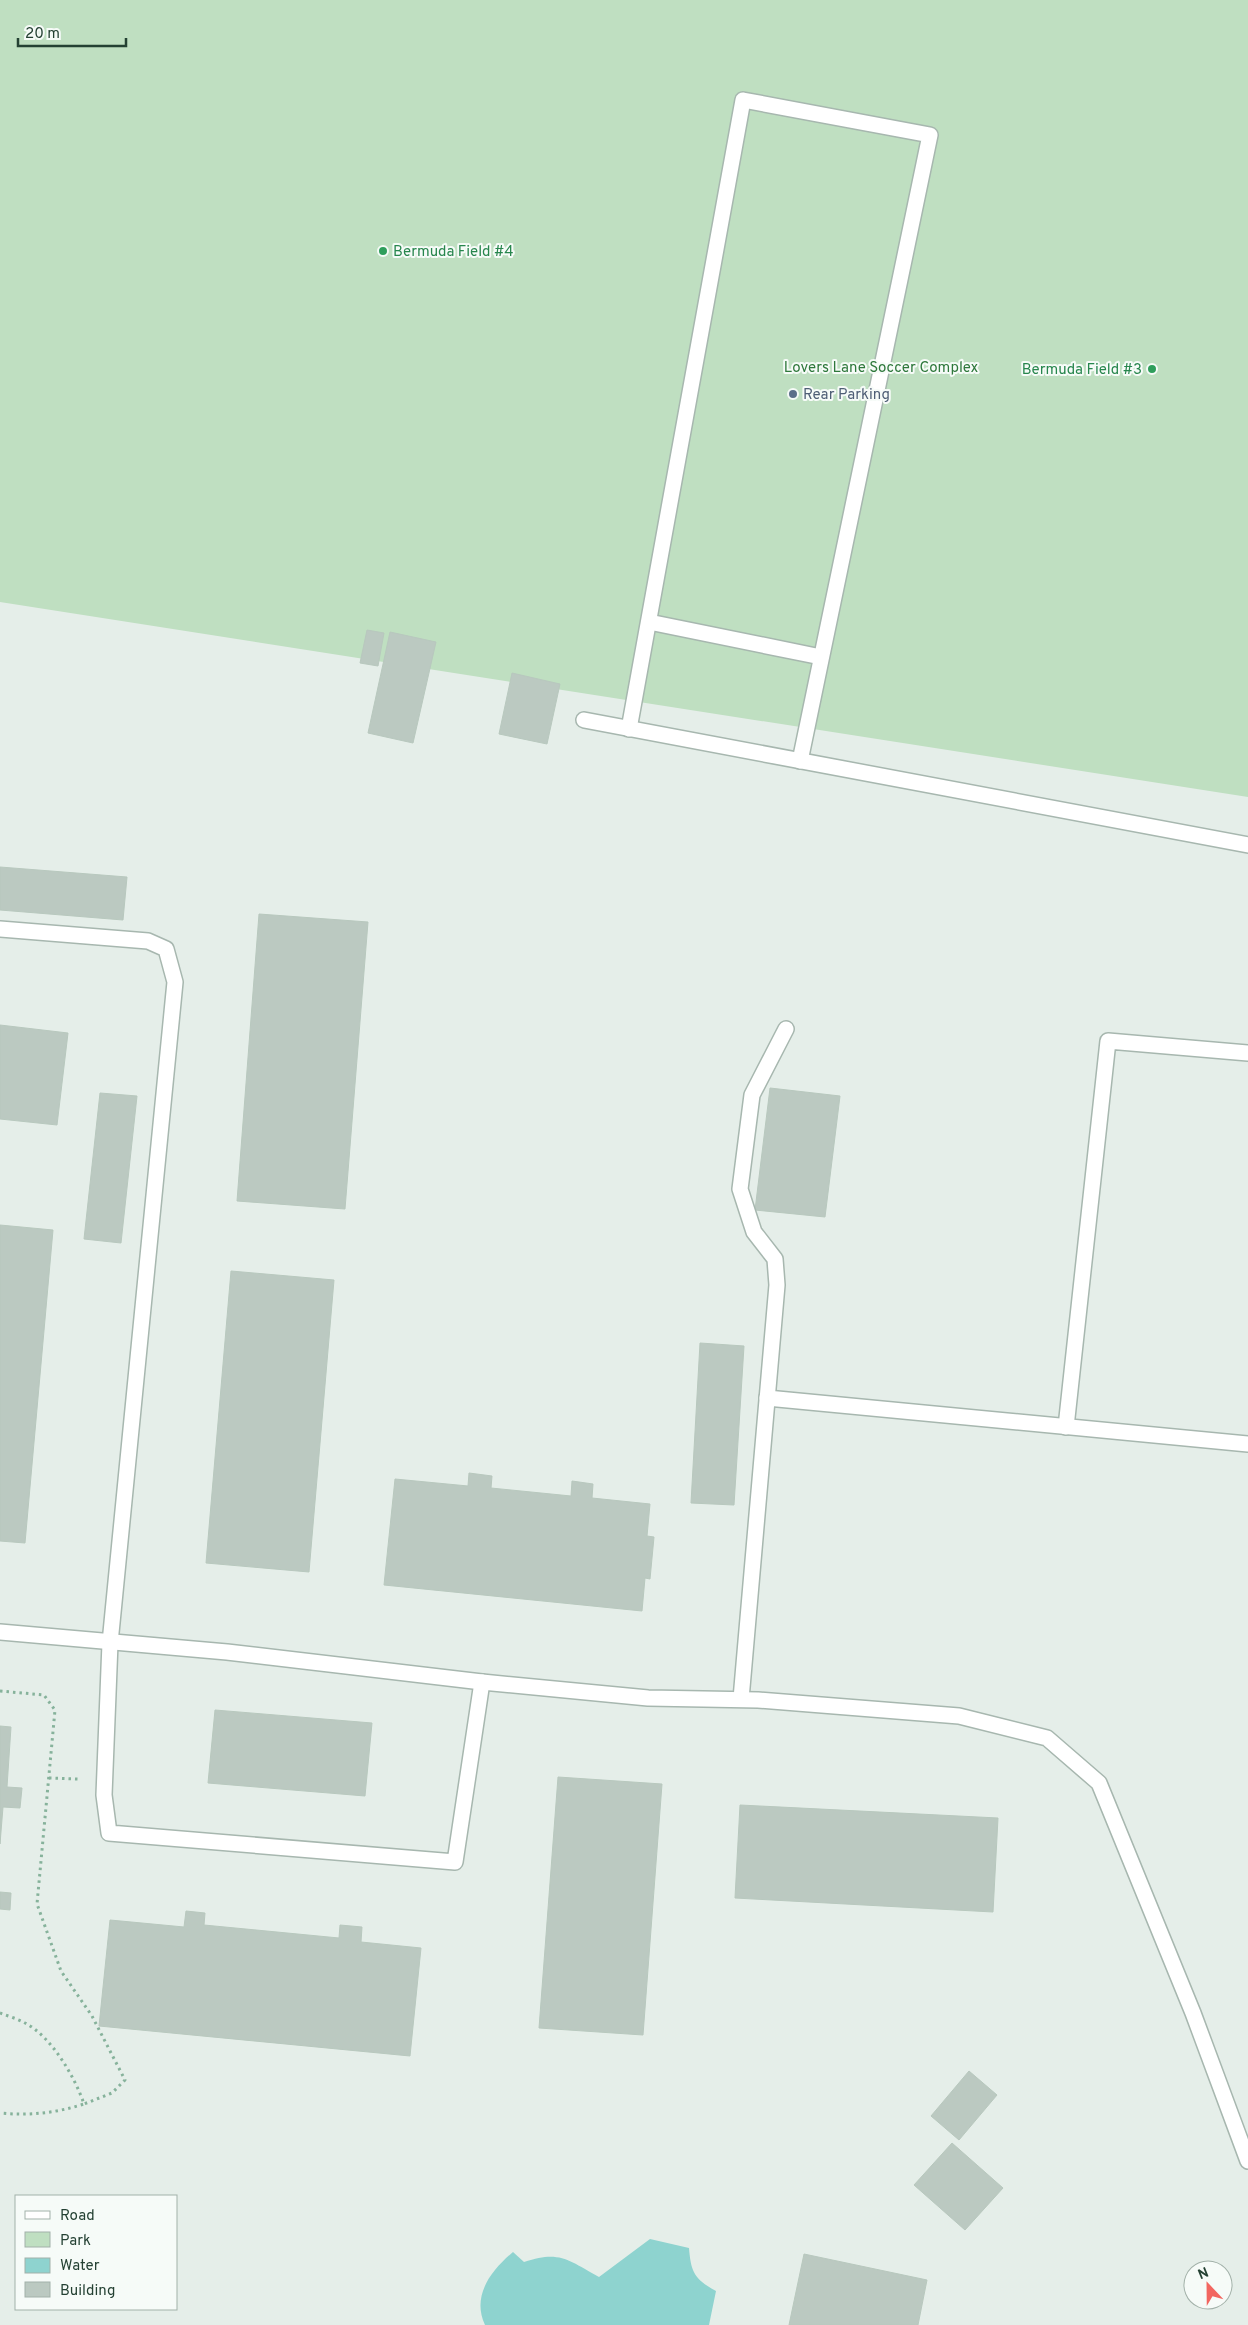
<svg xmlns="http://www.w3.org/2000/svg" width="1248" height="2325" viewBox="0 0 1248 2325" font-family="Overpass,sans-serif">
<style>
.green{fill:#bfdfc1}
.water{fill:#8ed3cf}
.building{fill:#bbc9c1;stroke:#b8c8be}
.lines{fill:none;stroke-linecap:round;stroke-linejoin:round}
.minor-casing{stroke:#a7b7af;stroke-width:18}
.path{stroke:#86b29b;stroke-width:3;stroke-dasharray:2.5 4;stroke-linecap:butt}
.minor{stroke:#fff;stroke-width:15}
.leisure-dot{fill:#2e9e5b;stroke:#f6fbf8;stroke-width:2}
.service-dot{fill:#5c6f8a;stroke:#f6fbf8;stroke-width:2}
.labels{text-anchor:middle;stroke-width:4;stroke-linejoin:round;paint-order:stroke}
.leisure-label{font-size:15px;fill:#27864d;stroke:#f6fbf8;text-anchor:start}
.park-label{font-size:15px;fill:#2e783b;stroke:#f6fbf8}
.service-label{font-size:15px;fill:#4e5e75;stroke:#f6fbf8;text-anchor:start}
</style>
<rect width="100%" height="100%" fill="#e5eee9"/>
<!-- green -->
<polygon class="green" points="0,0 1248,0 1248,797 0,602"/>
<!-- water -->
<path class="water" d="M650,2239L689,2248C691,2272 694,2279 716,2291L709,2325H485C471,2295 492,2270 513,2252L524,2262C560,2250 568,2260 599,2277Z"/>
<!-- building -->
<g class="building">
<polygon points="367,630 384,633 378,666 360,663"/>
<polygon points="390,632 436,642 413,743 368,733"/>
<polygon points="512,673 560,684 547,744 499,734"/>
<polygon points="0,867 127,877 123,920 0,910"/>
<polygon points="259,914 368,922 345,1209 237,1201"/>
<polygon points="0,1025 68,1033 57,1125 0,1119"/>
<polygon points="770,1088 840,1096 825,1217 755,1210"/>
<polygon points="100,1093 137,1096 121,1243 84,1239"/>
<polygon points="0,1225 53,1230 25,1543 0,1541"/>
<polygon points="231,1271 334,1280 309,1572 206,1563"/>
<polygon points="700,1343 744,1346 734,1505 691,1503"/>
<polygon points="469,1473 492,1476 491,1488 571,1496 572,1481 593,1484 592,1498 650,1504 647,1536 654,1537 650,1579 645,1578 642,1611 384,1585 395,1479 468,1486"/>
<polygon points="215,1710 372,1723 365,1796 208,1783"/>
<polygon points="0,1726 11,1727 7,1787 22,1788 20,1808 3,1807 0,1844"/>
<polygon points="558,1777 662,1784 643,2035 539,2028"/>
<polygon points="740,1805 998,1818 993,1912 735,1898"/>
<polygon points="0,1892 11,1893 10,1910 0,1909"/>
<polygon points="186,1911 205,1913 204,1925 339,1938 340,1925 362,1927 361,1942 421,1948 410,2056 99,2026 110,1920 184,1927"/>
<polygon points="969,2071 997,2095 959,2140 931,2116"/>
<polygon points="952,2143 1003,2188 965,2230 914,2185"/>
<polygon points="804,2254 927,2280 918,2325 789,2325"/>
</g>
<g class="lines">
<!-- minor casing -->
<g class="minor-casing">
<g id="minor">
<polyline points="649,622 821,657"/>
<polyline points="584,720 1248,845"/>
<polyline points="629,729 743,100 930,135 800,761"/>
<polyline points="0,929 148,941 166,949 175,982 110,1643 104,1795 109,1833 455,1862 482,1682"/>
<polyline points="767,1398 1248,1444"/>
<polyline points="1066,1427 1108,1041 1248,1053"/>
<polyline points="0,1632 227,1652 482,1682 648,1698 758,1700 959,1716 1047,1738 1099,1783 1193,2013 1248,2161"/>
<polyline points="741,1699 777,1285 775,1259 754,1232 740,1189 752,1095 786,1029"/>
</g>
</g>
<!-- path -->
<g class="path">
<polyline points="0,1691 44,1695 55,1710 37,1904 61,1971 92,2016 125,2080 112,2093 84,2104"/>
<polyline points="49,1778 78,1779"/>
<path d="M0,2013C8,2016 18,2019 25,2023C51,2036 75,2077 84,2104C56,2113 29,2116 0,2113"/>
</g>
<!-- minor -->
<use href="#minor" class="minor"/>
</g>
<!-- markers -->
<g class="leisure-dot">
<circle cx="383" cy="251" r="5"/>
<circle cx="1152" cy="369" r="5"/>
</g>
<circle class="service-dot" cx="793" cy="394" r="5"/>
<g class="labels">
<!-- leisure labels -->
<g class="leisure-label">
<text x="393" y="256">Bermuda Field #4</text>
<text x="1142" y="374" text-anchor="end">Bermuda Field #3</text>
</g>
<!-- park labels -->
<g class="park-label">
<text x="881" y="372">Lovers Lane Soccer Complex</text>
</g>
<!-- service labels -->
<g class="service-label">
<text x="803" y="399">Rear Parking</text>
</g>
</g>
<!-- legend -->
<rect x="15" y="2195" width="162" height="115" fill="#f6fbf8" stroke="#a2b1a9"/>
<rect x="25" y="2211" width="25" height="8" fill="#ffffff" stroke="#a2b1a9"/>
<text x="60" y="2220" font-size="15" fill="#244133">Road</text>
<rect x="25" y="2232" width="25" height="15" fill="#bfdfc1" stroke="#a2b1a9"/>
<text x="60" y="2245" font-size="15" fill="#244133">Park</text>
<rect x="25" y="2258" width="25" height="15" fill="#8ed3cf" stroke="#a2b1a9"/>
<text x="60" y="2270" font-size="15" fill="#244133">Water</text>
<rect x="25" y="2282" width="25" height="15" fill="#bbc9c1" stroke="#a2b1a9"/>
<text x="60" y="2295" font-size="15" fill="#244133">Building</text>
<!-- north arrow -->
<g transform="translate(1208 2285) rotate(338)"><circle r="24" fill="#f6fbf8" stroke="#a2b1a9"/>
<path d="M0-4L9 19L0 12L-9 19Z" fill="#f26660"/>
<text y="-8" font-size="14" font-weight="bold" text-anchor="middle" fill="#244133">N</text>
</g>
<!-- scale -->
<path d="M18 38v8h108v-8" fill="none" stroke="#244133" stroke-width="2.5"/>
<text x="25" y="38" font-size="15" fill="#244133" stroke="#f6fbf8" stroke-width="4" paint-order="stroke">20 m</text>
</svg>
